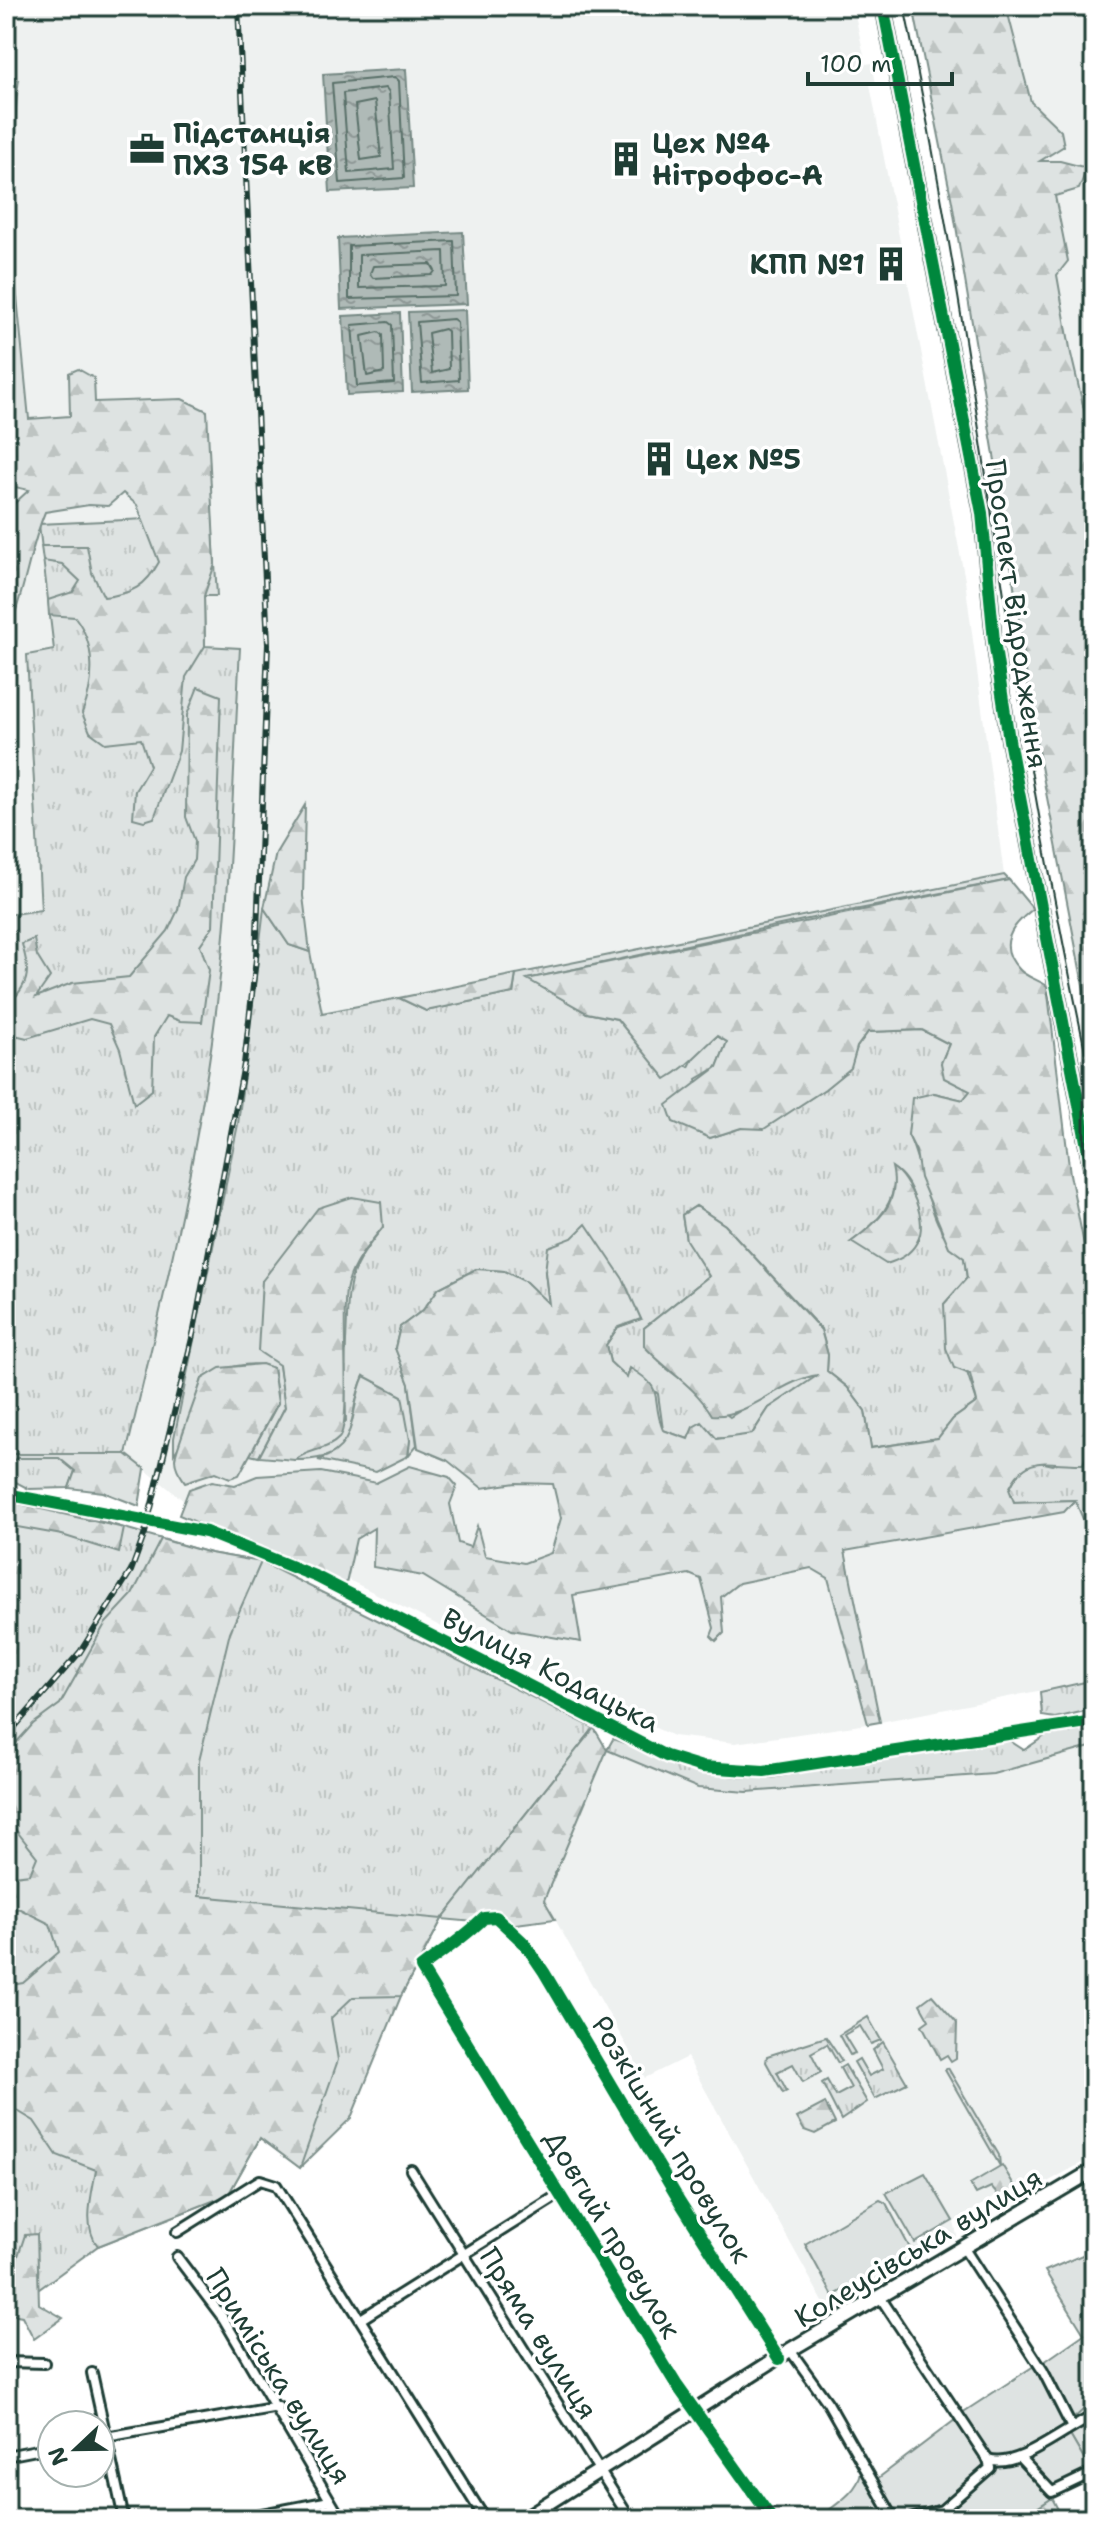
<svg xmlns="http://www.w3.org/2000/svg" width="1100" height="2525" viewBox="0 0 1100 2525" font-family="'Shantell Sans',sans-serif">
<style>
.built{fill:#eef1f0}
.grass{fill:url(#grass-tufts);stroke:#7e908b;stroke-width:2;fill-rule:evenodd}
.forest{fill:url(#forest-firs);stroke:#7e908b;stroke-width:2}
.garden{fill:#dee3e2;stroke:#7e908b;stroke-width:2}
.water{fill:url(#water-ripples);stroke:#758883;stroke-width:2}
.lines{fill:none;stroke-linecap:round;stroke-linejoin:round}
.shore{stroke:#596f68;stroke-width:2}
.street-casing{stroke:#1f3d34;stroke-width:14}
.secondary-casing{stroke:#1f3d34;stroke-width:18}
.street{stroke:#fff;stroke-width:8}
.secondary{stroke:#fff;stroke-width:12}
.tram{stroke:#1f3d34;stroke-width:2}
.rail-casing{stroke:#1f3d34;stroke-width:6}
.rail{stroke:#fff;stroke-width:3;stroke-dasharray:9;stroke-linecap:butt}
.cycleway-casing{stroke:#fff;stroke-width:17}
.cycleway{stroke:#00873e;stroke-width:12}
.labels{text-anchor:middle;stroke-width:7;stroke-linejoin:round;paint-order:stroke}
.poi-label{font-size:28px;font-weight:bold;fill:#1f3d34;stroke:#fff;text-anchor:start}
.street-label{font-size:28px;fill:#1f3d34;stroke:#fff}
</style>
<defs>
<pattern id="grass-tufts" width="24" height="20" patternUnits="userSpaceOnUse" patternTransform="scale(2)"><rect width="24" height="20" fill="#dee3e2"/><path d="M3 7l-1-3M5 7V3M7 7l1-3M15 17l-1-3M17 17v-4M19 17l1-3" fill="none" stroke="#bec4c2"/></pattern>
<pattern id="forest-firs" width="22" height="20" patternUnits="userSpaceOnUse" patternTransform="scale(2)"><rect width="22" height="20" fill="#dee3e2"/><path d="M5 1l3.5 6h-7zM16 11l3.5 6h-7z" fill="#bec4c2"/></pattern>
<pattern id="water-ripples" width="26" height="14" patternUnits="userSpaceOnUse" patternTransform="scale(2)"><rect width="26" height="14" fill="#afbab7"/><path d="M2 4q2-2 4 0t4 0M15 11q2-2 4 0t4 0" fill="none" stroke="#8e9896"/></pattern>
</defs>
<rect width="100%" height="100%" fill="#fff"/>
<filter id="ink" filterUnits="userSpaceOnUse"><feTurbulence type="fractalNoise" baseFrequency=".0125" numOctaves="2"/><feDisplacementMap in="SourceGraphic" scale="16" xChannelSelector="R" yChannelSelector="G"/><feConvolveMatrix kernelMatrix="1 2 1 2 8 2 1 2 1" color-interpolation-filters="sRGB"/></filter>
<g filter="url(#ink)">
<!-- built -->
<g class="built">
<polygon points="6,6 853,6 866,64 872,63 876,84 870,85 965,580 1004,875 956,885 1075,1500 1094,1545 1094,1680 875,1723 735,1743 673,1736 503,1658 357,1584 199,1513 126,1454 6,1454"/>
<polygon points="1006,6 1094,6 1094,767 1031,102"/>
<polygon points="1094,1746 1094,2156 1006,2205 996,2196 954,2222 957,2236 834,2310 827,2309 687,2057 645,2078 544,1900 607,1750 698,1788 820,1788 993,1774"/>
</g>
<!-- grass -->
<g class="grass">
<path d="M212,516L217,596H204L205,646L240,648C233,772 231,896 215,1019C196,1166 161,1310 126,1454H6V915L41,910L27,655L54,650L39,524Z"/>
<path d="M1004,875L1009,880L808,919L528,979L587,1013L617,1019L639,1042L689,1067L695,1055L717,1036L727,1042L717,1067L697,1079L710,1138L741,1128H764L825,1089L850,1068L857,1047L868,1032L922,1030L949,1044L941,1063L970,1091L963,1100L934,1093L908,1134C926,1173 928,1231 964,1258L967,1278L944,1304L977,1402L953,1419L938,1438L871,1448L865,1411L847,1387L827,1371L828,1355L821,1329L725,1225L696,1206L682,1215L686,1239L709,1276L644,1328L661,1364L730,1417C759,1399 787,1380 821,1374L769,1408L752,1434L739,1438L688,1439L663,1430L658,1394L630,1369L627,1378L610,1362L606,1345L618,1327L641,1319L545,1272L549,1305L526,1282L504,1271L476,1269L439,1288L423,1310L400,1327L395,1348L409,1384L417,1445L408,1456L410,1440L364,1376C342,1423 367,1460 295,1460L305,1451L323,1448L346,1421C345,1394 345,1368 346,1341C349,1283 344,1275 383,1227L262,1281L261,1316L279,1365L285,1407L259,1457L250,1455L278,1403L273,1368C252,1359 221,1368 202,1379L182,1442L174,1454V1438L238,1124L264,908L289,945L310,952L322,1013L399,998L426,1011L513,993L516,974ZM893,1168C916,1182 919,1215 919,1240L851,1242C877,1223 900,1201 893,1168Z"/>
<polygon points="1090,1448 1094,1449 1094,1545 1075,1500 1014,1502 1009,1490 1017,1474 1035,1461 1053,1465"/>
<polygon points="17,1458 59,1458 75,1471 69,1488 29,1489 6,1477 6,1466"/>
<polygon points="6,1501 87,1517 210,1553 261,1562 594,1728 442,1919 401,1996 351,2118 300,2168 260,2138 228,2195 98,2246 31,2295 6,2298"/>
<polygon points="1094,1680 1094,1709 1055,1718 1042,1716 1040,1692"/>
<polygon points="1094,1727 1094,1746 993,1774 747,1792 698,1788 607,1750 613,1739 706,1773 736,1777 771,1778 973,1742 1010,1741 1024,1750 1045,1736"/>
<polygon points="868,2017 881,2040 871,2044 860,2026 844,2035 855,2053 850,2055 839,2035"/>
<polygon points="826,2037 842,2061 838,2063 827,2044 811,2053 821,2072 803,2082 793,2064 777,2072 787,2091 783,2093 766,2062 767,2056"/>
<polygon points="883,2042 907,2083 875,2099 854,2062 859,2059 869,2076 883,2069 873,2050"/>
<polygon points="845,2065 867,2102 841,2120 822,2083 827,2080 836,2096 851,2088 840,2068"/>
<polygon points="948,2068 999,2155 1000,2166 945,2070"/>
<polygon points="1094,2420 1094,2465 1089,2468 1068,2432"/>
</g>
<!-- forest -->
<g class="forest">
<polygon points="913,6 1006,6 1031,102 1061,131 1064,146 1040,161 1060,161 1087,168 1079,189 1055,196 1068,261 1057,275 1071,354 1094,452 1094,1042 1035,735 1004,515 952,202"/>
<path d="M6,80H19C13,112 18,153 6,182Z"/>
<path d="M6,184L29,419L70,416L69,373L78,369L94,378L95,402L182,399L207,411L215,564L204,596L205,646L186,677L179,751L154,818L144,821L133,818L135,791L150,766L141,739L105,743L90,732L82,713C95,683 96,644 75,617L49,615L48,600L73,592L80,581L62,564L43,561L41,546H87L92,573L104,597C132,594 146,586 159,562L137,505L123,493L108,506L89,505L45,512C31,546 26,582 14,616L6,585V511L29,490L6,485Z"/>
<path d="M198,687L221,696L213,926L200,945L209,970L202,1022L180,1021L167,1016L154,1037L152,1090L134,1104L120,1049L109,1024L90,1019L27,1038L6,1033V1008C29,982 31,977 22,944L34,939L37,956L50,977L36,997L72,983L129,977L168,931L178,910L184,877L194,860L195,841L186,817L187,715Z"/>
<polygon points="305,805 303,896 310,952 289,945 264,908 276,853"/>
<path d="M1009,880L1033,909C1011,926 996,946 1020,970C1026,977 1039,980 1047,986L1070,1174L1094,1295V1449L1090,1448L1083,1464C1047,1465 1027,1452 1009,1489L1014,1502L1075,1500L1064,1512L845,1551L880,1722L868,1724L828,1578L811,1568L739,1583L721,1597L724,1633L716,1641L711,1636L714,1628L701,1579L689,1574L573,1595L581,1642L512,1630L423,1576L373,1567L374,1528L356,1539L346,1584L179,1515L189,1489L212,1481L235,1485L257,1476L321,1472L376,1483L410,1466L449,1477L457,1486L450,1504L458,1543L470,1547L477,1526L485,1556L524,1563L551,1553L561,1518L553,1484L516,1483L482,1488L447,1460L418,1448L409,1384L395,1348L400,1327L423,1310L439,1288L476,1269L504,1271L526,1282L549,1304L545,1272L548,1247L572,1238L586,1224L623,1279L641,1319L618,1327L606,1345L610,1362L627,1378L630,1368C667,1389 650,1398 663,1430L688,1439L693,1427L702,1422L717,1439L752,1434L769,1408L818,1375C780,1380 748,1419 712,1415C694,1385 668,1372 644,1346V1328L709,1276L686,1240L682,1215L696,1206L725,1225L821,1330L828,1355L827,1371L847,1387L865,1411L871,1448L938,1438L953,1419L977,1402L970,1374L954,1368L946,1348L944,1304L967,1278L964,1258L949,1247L920,1178L916,1151L908,1135L912,1098L934,1093L963,1100L970,1091L944,1078L941,1063L949,1044L922,1030L868,1032L857,1047L851,1068L825,1089L764,1129L741,1128L710,1138L673,1122L667,1105L717,1067L727,1042L717,1036C699,1052 687,1067 666,1079L617,1019L587,1013L527,979Z"/>
<polygon points="516,974 513,993 426,1011 399,998"/>
<path d="M892,1167C910,1179 929,1221 917,1242C910,1255 899,1260 886,1264L851,1242C878,1222 901,1203 892,1167Z"/>
<path d="M352,1197L381,1202L383,1227C367,1246 350,1267 346,1291C341,1319 352,1423 339,1438C327,1451 308,1449 295,1460L259,1457L285,1407L279,1365L258,1351L262,1281L318,1208Z"/>
<path d="M262,1364L273,1368L278,1403L239,1475L230,1478L216,1472L185,1482C180,1474 175,1468 175,1459C175,1451 198,1393 202,1379L220,1368Z"/>
<path d="M364,1376L402,1396L410,1440L408,1456L376,1472L318,1460C361,1447 348,1410 364,1376Z"/>
<polygon points="6,1454 126,1454 145,1469 139,1506 103,1492 69,1488 75,1471 59,1458 17,1458 6,1466"/>
<polygon points="6,1501 124,1528 119,1553 62,1535 6,1525"/>
<path d="M161,1539L210,1553L261,1562L230,1632L199,1761V1896L442,1919L594,1728L607,1750L544,1900L555,1919L508,1925L442,1919L401,1996L353,1997L331,2018L338,2060L300,2168L260,2138L228,2195L98,2246C82,2226 92,2194 96,2170L57,2155L34,2121L6,2104V1986L23,1983L59,1952L50,1924L18,1908L6,1919V1877L30,1874L37,1857L15,1829L6,1830V1754L33,1724L60,1704L105,1624L132,1595Z"/>
<polygon points="932,1995 957,2023 956,2058 951,2061 947,2055 940,2059 922,2025 929,2020 920,2004"/>
<polygon points="825,2103 835,2123 815,2134 804,2130 797,2118"/>
<polygon points="1002,2165 1020,2195 1006,2205 991,2187 976,2194 970,2184"/>
<polygon points="37,2234 39,2304 63,2318 34,2339 22,2316 6,2313 6,2259 14,2268 25,2235"/>
<polygon points="1052,2498 1063,2519 1020,2519"/>
</g>
<!-- garden -->
<g class="garden">
<polygon points="925,2173 953,2221 915,2243 886,2193"/>
<polygon points="880,2200 886,2203 911,2250 833,2296 805,2244"/>
<polygon points="1094,2250 1094,2400 1072,2420 1044,2362 1084,2334 1045,2271"/>
<polygon points="1034,2366 1066,2425 1011,2457 1002,2460 989,2456 962,2413"/>
<polygon points="955,2420 986,2467 939,2507 899,2517 877,2479"/>
<polygon points="1068,2432 1089,2468 1053,2488 1026,2458"/>
<polygon points="1020,2463 1052,2498 1020,2519 925,2519 945,2513 994,2468"/>
<path d="M861,2472L891,2519H817C832,2507 859,2492 861,2472Z"/>
</g>
<!-- water -->
<g class="water">
<polygon points="406,69 413,188 330,192 323,74"/>
<polygon points="463,232 467,304 341,309 338,238"/>
<polygon points="465,310 468,389 412,392 408,312"/>
<polygon points="400,313 403,392 347,395 343,316"/>
</g>
<g class="lines">
<!-- shore -->
<g class="shore">
<polygon points="395,77 399,81 404,178 340,183 332,83"/>
<polygon points="386,88 389,92 394,169 349,173 343,93"/>
<polygon points="375,101 381,157 361,160 355,105"/>
<polygon points="454,241 456,296 349,299 349,246"/>
<polygon points="444,251 445,286 359,288 359,255"/>
<polygon points="431,264 435,271 432,275 373,278 370,274 373,266"/>
<polygon points="453,319 457,322 459,380 422,383 417,322"/>
<polygon points="388,322 392,325 394,383 357,386 352,325"/>
<polygon points="444,329 448,332 449,369 432,373 428,333"/>
<polygon points="379,332 383,335 384,372 367,376 362,336"/>
</g>
<!-- street casing -->
<g class="street-casing">
<g id="street">
<polyline points="6,1494 206,1532 317,1577 666,1756 702,1767 764,1771 1094,1721"/>
<polyline points="411,2170 630,2519"/>
<polyline points="177,2232 260,2180 276,2185 485,2519"/>
<polyline points="963,2247 1043,2371 1071,2426"/>
<polyline points="177,2257 223,2318 341,2519"/>
<polyline points="880,2297 988,2460"/>
<polyline points="361,2319 560,2194"/>
<polyline points="790,2350 828,2403 894,2519"/>
<polyline points="6,2362 44,2363"/>
<polyline points="92,2373 124,2519"/>
<polyline points="100,2438 278,2407"/>
<polyline points="6,2456 52,2447"/>
<polyline points="1021,2459 1052,2492 1094,2472"/>
<polyline points="235,2519 330,2501"/>
<path d="M772,2519L676,2384L421,1968C443,1951 464,1938 484,1918L496,1917L525,1944L544,1972L680,2202L779,2359"/>
<path d="M910,2519L942,2510L990,2468L988,2460C1018,2470 1064,2429 1094,2416"/>
</g>
</g>
<!-- secondary casing -->
<g class="secondary-casing">
<g id="secondary">
<polyline points="883,6 982,513 994,641 1009,740 1094,1183"/>
<polyline points="523,2519 790,2350 1094,2170"/>
</g>
</g>
<!-- street -->
<use href="#street" class="street"/>
<!-- secondary -->
<use href="#secondary" class="secondary"/>
<!-- tram -->
<path class="tram" d="M904,6C954,241 986,478 1022,715C1042,842 1068,969 1094,1094"/>
<!-- rail casing -->
<g class="rail-casing">
<polyline id="rail" points="6,1737 80,1652 131,1571 145,1533 194,1330 244,1064 256,959 268,644 238,6"/>
</g>
<!-- rail -->
<use href="#rail" class="rail"/>
<!-- cycleway casing -->
<g class="cycleway-casing">
<g id="cycleway">
<polyline points="883,6 982,513 994,641 1009,740 1094,1183"/>
<polyline points="6,1494 206,1532 317,1577 666,1756 702,1767 764,1771 1094,1721"/>
<path d="M772,2519L676,2384L421,1968C443,1951 464,1938 484,1918L496,1917L525,1944L544,1972L680,2202L779,2359"/>
</g>
</g>
<!-- cycleway -->
<use href="#cycleway" class="cycleway"/>
</g>
</g>
<!-- icons -->
<defs>
<g id="office-bare" transform="scale(2.76)"><path d="M-6-3h4V-5.5h4V-3h4V5H-6ZM-1-4.5V-3h2v-1.5ZM-6 0V1H6V0Z" fill="#1f3d34" stroke="#fff" stroke-width="2.5" paint-order="stroke"/></g>
<g id="building-bare" transform="scale(2.76)"><path d="M-4-6H4V6H1V3H-1V6H-4ZM-2.5-4.3h1.7v1.8h-1.7ZM.8-4.3h1.7v1.8H.8ZM-2.5-1h1.7V.8h-1.7ZM.8-1h1.7V.8H.8Z" fill="#1f3d34" stroke="#fff" stroke-width="2.5" paint-order="stroke"/></g>
</defs>
<g fill-rule="evenodd">
<use href="#office-bare" x="147" y="149"/>
<use href="#building-bare" x="626" y="159"/>
<use href="#building-bare" x="891" y="264"/>
<use href="#building-bare" x="659" y="459"/>
</g>
<g class="labels">
<!-- poi labels -->
<g class="poi-label">
<text x="173" y="143">Підстанція<tspan x="173" dy="32">ПХЗ 154 кВ</tspan></text>
<text x="652" y="153">Цех №4<tspan x="652" dy="32">Нітрофос-А</tspan></text>
<text x="865" y="274" text-anchor="end">КПП №1</text>
<text x="685" y="469">Цех №5</text>
</g>
<!-- street labels -->
<g class="street-label">
<text transform="translate(1017 614) rotate(82)" y="10">Проспект Відродження</text>
<text transform="translate(551 1670) rotate(27)" y="10">Вулиця Кодацька</text>
<text transform="translate(672 2139) rotate(59)" y="10">Розкішний провулок</text>
<text transform="translate(613 2234) rotate(59)" y="10">Довгий провулок</text>
<text transform="translate(918 2247) rotate(-31)" y="10">Колеусівська вулиця</text>
<text transform="translate(539 2333) rotate(58)" y="10">Пряма вулиця</text>
<text transform="translate(279 2376) rotate(58)" y="10">Приміська вулиця</text>
</g>
</g>
<!-- margin -->
<rect width="1100" height="2525" fill="none" stroke="#fff" stroke-width="32"/>
<rect x="16" y="16" width="1068" height="2493" fill="none" stroke="#1f3d34" stroke-width="3" filter="url(#ink)"/>
<!-- north arrow -->
<g transform="translate(76 2449) rotate(248)"><circle r="38" fill="#ffffff" stroke="#a5b1ae" stroke-width="2"/>
<path d="M0-6L14 30L0 20L-14 30Z" fill="#1f3d34"/>
<text y="-12" font-size="22" font-weight="bold" text-anchor="middle" fill="#1f3d34">N</text>
</g>
<!-- scale -->
<path d="M808 72v12h144v-12" fill="none" stroke="#1f3d34" stroke-width="4"/>
<text x="820" y="72" font-size="24" fill="#1f3d34" stroke="#ffffff" stroke-width="6" paint-order="stroke">100 m</text>
</svg>
